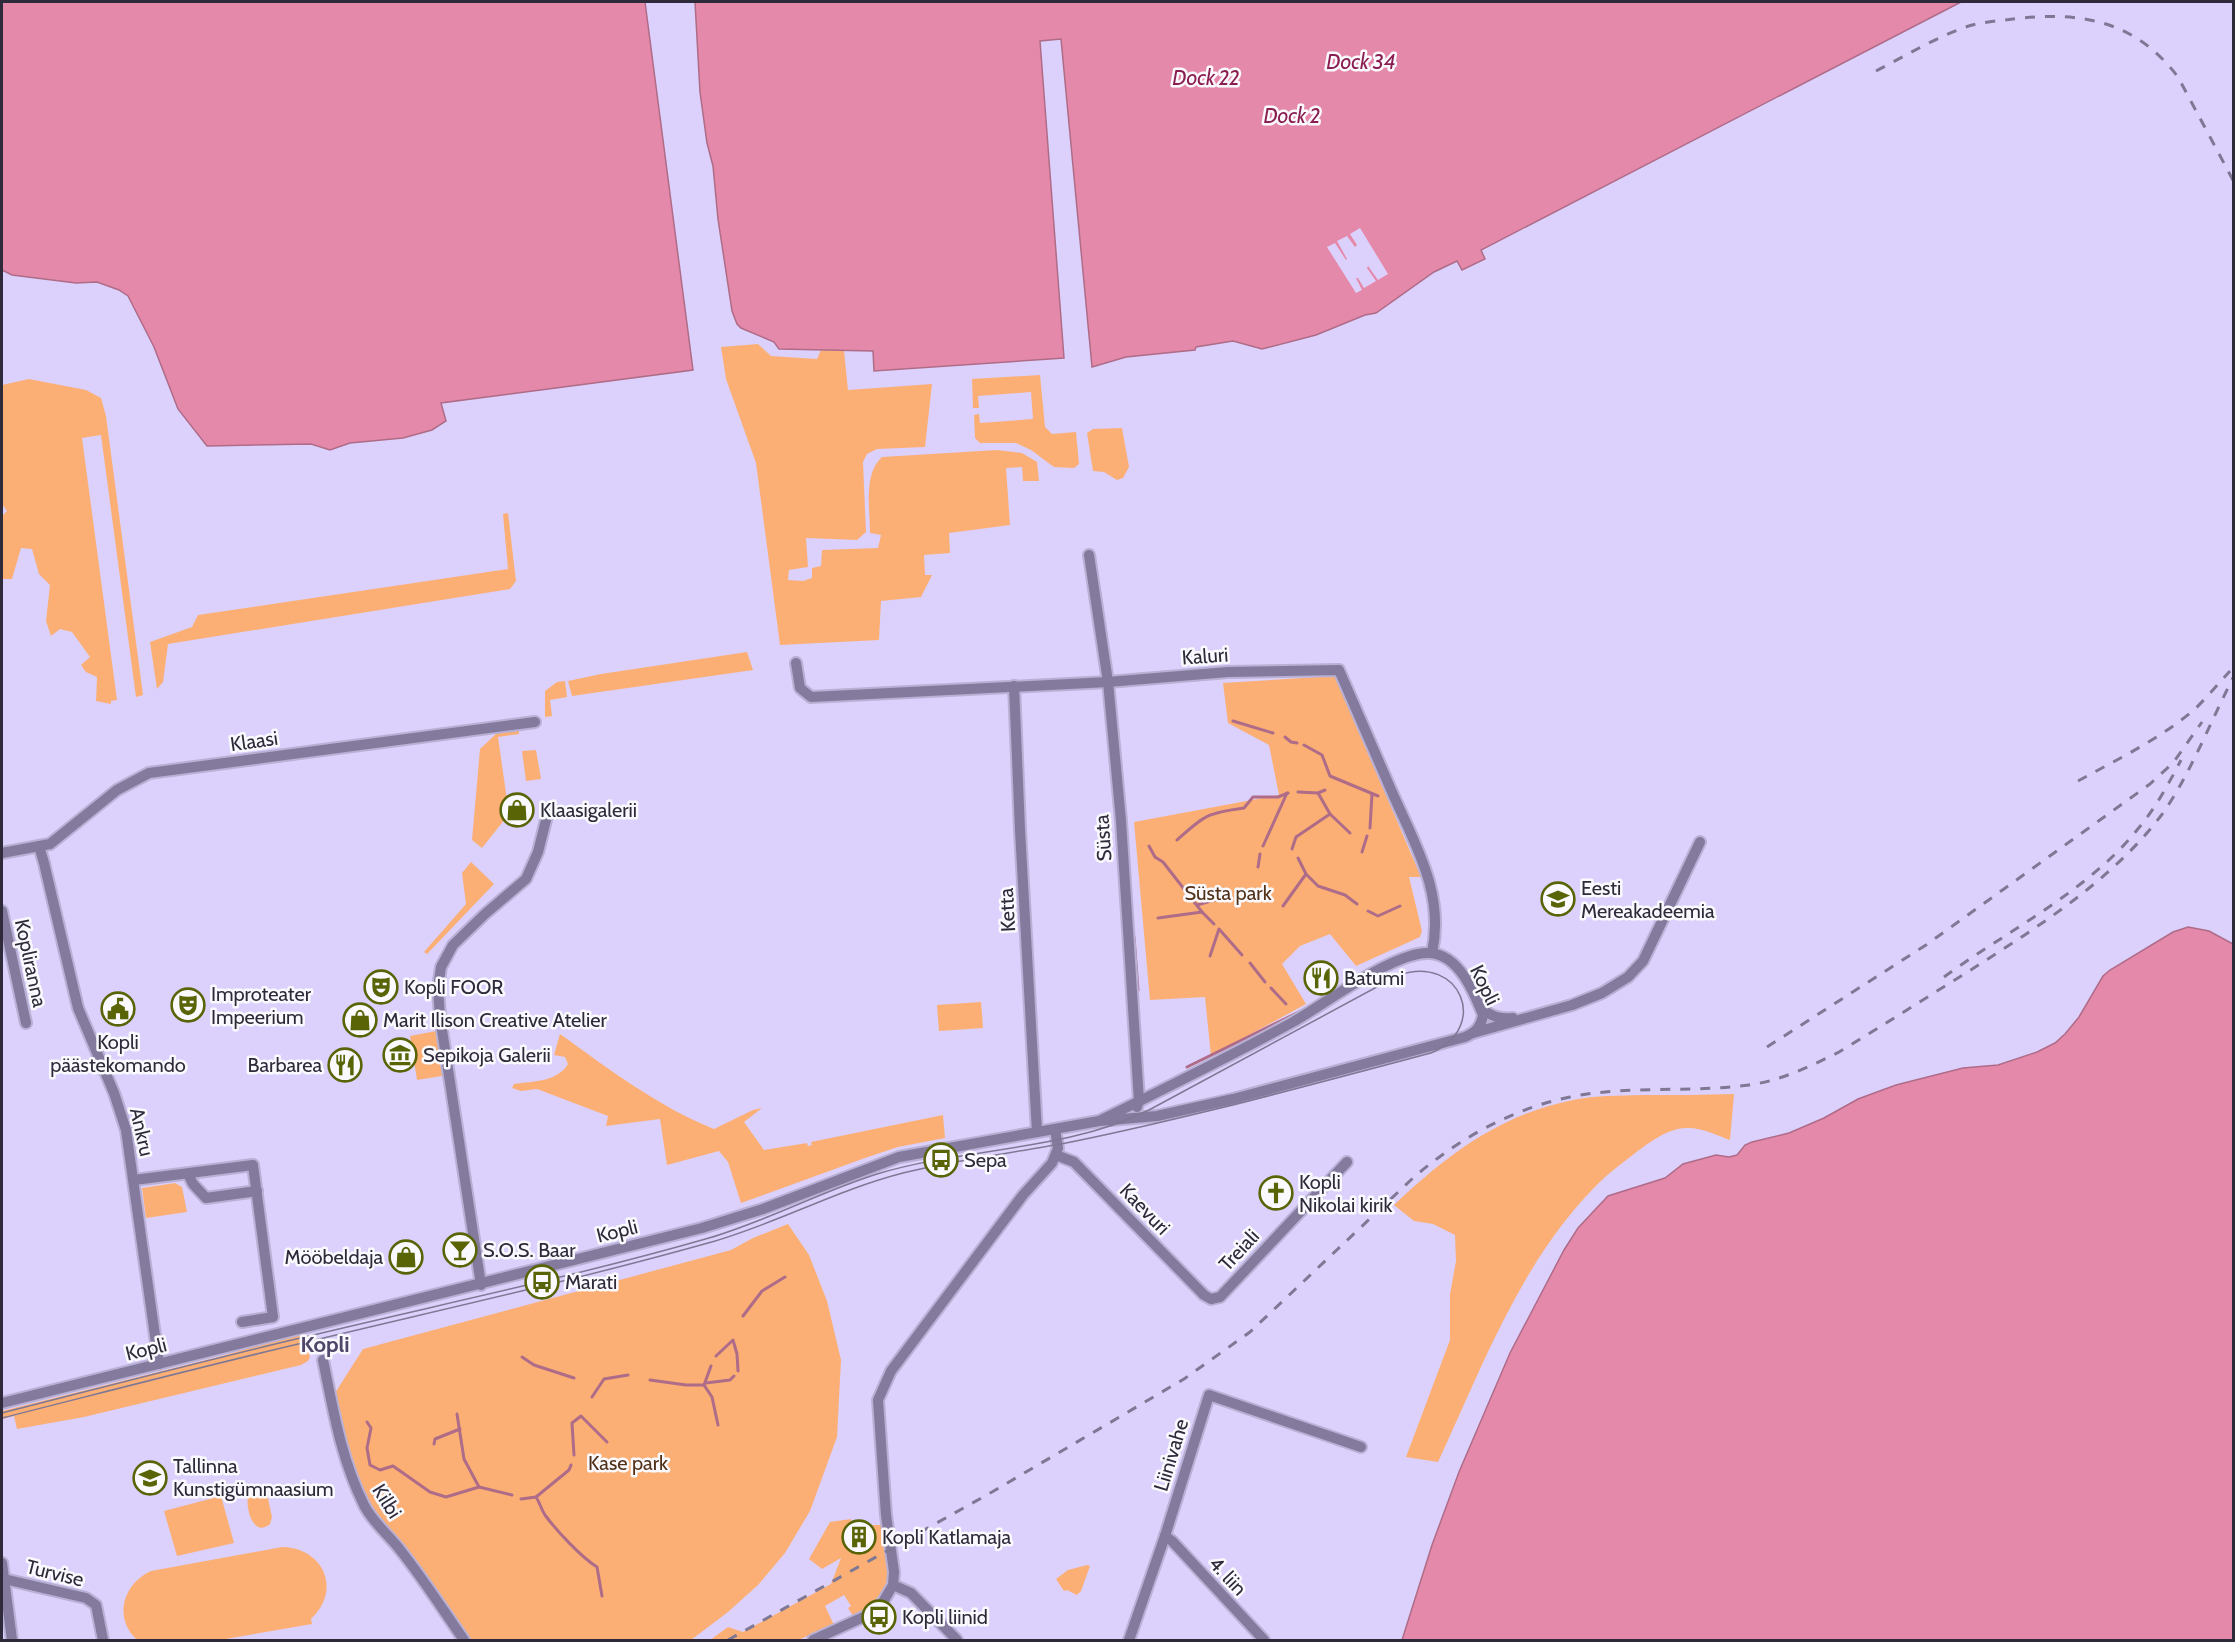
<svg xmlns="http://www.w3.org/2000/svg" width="2235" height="1642" viewBox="0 0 2235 1642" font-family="Cabin,sans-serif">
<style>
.green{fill:#fbaf75}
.water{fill:#e589aa;stroke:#ae6c88;stroke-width:1.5}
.pier{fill:#dcd1fc}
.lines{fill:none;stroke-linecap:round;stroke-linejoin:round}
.stream{stroke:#ae6c88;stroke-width:3}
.minor-casing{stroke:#b9b0d5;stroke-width:14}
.minor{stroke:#837a9d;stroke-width:10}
.tram{stroke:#7f7894;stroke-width:1.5}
.rail{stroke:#7f7894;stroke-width:3;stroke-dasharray:10 10;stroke-linecap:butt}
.labels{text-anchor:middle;stroke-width:5;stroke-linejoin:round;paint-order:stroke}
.street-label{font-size:20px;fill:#2e2a3a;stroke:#faf9fd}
.poi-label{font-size:20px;fill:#2e2a3a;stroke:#faf9fd;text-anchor:start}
.park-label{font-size:20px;fill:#513118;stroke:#faf9fd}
.water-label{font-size:21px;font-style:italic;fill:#8b1e51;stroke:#faf9fd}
.quarter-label{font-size:22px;font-weight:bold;fill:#504669;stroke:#faf9fd}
</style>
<rect width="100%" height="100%" fill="#dcd1fc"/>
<!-- green -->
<g class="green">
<path d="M758,344L771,356L817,359L821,350L844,351L848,390L932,384L925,447L877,449L867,454L863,462L866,532L857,540L806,538L808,567L789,570L788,580L803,581L812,578V568L821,566L822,550L878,548L881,535L870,533C870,509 863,474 882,457L997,450L1022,453L1037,462L1039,481H1023L1022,467L1006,468L1010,525L949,533L950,553L924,555L925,575H932L921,597L881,601L879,640L780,645L756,463L726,379L721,347Z"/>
<polygon points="1040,375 1045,427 1052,434 1076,432 1079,464 1074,468 1054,467 1031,450 1016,443 980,443 975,438 974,415 979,414 980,423 1033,419 1031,392 978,396 979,408 973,408 972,379"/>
<polygon points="29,379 86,390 101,398 106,416 143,695 136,697 101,435 82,438 117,700 111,701 111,704 96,701 97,677 86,672 81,665 90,657 72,632 60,629 51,636 46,621 50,585 39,574 32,549 21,548 12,579 2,579 2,516 7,511 2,504 2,385"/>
<polygon points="1122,428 1129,467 1123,478 1117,480 1104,472 1093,471 1087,433 1093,429"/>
<polygon points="508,513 516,581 510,589 168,644 163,682 157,689 150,642 192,627 198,615 508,569 503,514"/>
<polygon points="747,652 753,670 572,696 568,681 601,674"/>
<polygon points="1335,676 1421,877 1409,877 1422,931 1420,937 1356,966 1330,934 1300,946 1282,964 1306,1004 1211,1056 1205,997 1150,1000 1134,822 1279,795 1269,745 1228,723 1223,683"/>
<polygon points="565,681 567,697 550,700 552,716 545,717 545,691 557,682"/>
<polygon points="519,729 519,734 498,737 509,814 482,848 472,840 480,749 498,732"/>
<polygon points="536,750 541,779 526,781 522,751"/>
<polygon points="471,862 494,884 427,954 424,952 466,904 462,873"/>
<polygon points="981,1002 983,1028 939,1031 937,1005"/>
<polygon points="436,1031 442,1076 417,1080 410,1036"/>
<path d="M560,1034C609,1069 657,1106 714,1129L753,1110L762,1108L744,1122L764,1150L807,1143L808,1146L812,1145L811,1142L943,1115L945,1138L898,1147L865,1158L741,1203L728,1162L719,1151L667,1165L660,1119L606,1126L608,1116L537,1089L521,1091L512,1088L514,1084C534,1081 557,1082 568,1064L565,1057L554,1055Z"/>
<path d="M1734,1094L1730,1140C1717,1135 1700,1127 1686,1128C1668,1128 1647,1144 1634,1154C1624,1162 1614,1169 1605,1177C1524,1253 1484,1363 1438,1462L1406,1457L1450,1340V1294L1456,1261L1455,1235L1433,1224L1414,1221L1394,1205C1447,1155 1499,1115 1573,1100C1596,1095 1619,1096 1642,1095C1673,1095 1703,1095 1734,1094Z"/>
<polygon points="175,1183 182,1187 187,1212 146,1218 142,1188"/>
<polygon points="788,1224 809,1255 827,1301 841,1360 837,1437 810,1511 785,1553 758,1585 728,1612 691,1640 471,1640 457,1619 371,1509 344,1446 335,1393 363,1349 731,1250 753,1238"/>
<polygon points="303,1333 310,1357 308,1361 301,1365 84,1417 17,1429 14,1416 2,1419 2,1411 218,1357"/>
<path d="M258,1488L267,1494L272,1517L270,1524C252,1539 244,1504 249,1492Z"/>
<polygon points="221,1496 234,1543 177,1556 164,1511"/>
<path d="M851,1519L855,1550L865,1549V1545L869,1544L866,1525H883C889,1570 899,1590 853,1616L848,1608L851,1606L844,1595L825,1606L834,1625L798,1640H710L728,1627L743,1632L831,1584L841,1558L822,1569L809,1559L830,1522Z"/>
<path d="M282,1547C324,1548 342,1590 311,1619L312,1624L220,1640H137C113,1618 123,1584 151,1571Z"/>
<polygon points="1087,1565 1090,1566 1081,1591 1077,1595 1067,1590 1064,1591 1056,1579 1068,1570"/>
</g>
<!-- water -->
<g class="water">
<polygon points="2,2 645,2 693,370 441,403 446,421 432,430 403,438 350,443 330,450 311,444 207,446 178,409 154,347 128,296 119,290 97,282 76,283 12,275 2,270"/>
<polygon points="695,2 1961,2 1481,250 1485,259 1462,270 1457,261 1434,272 1376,313 1365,315 1316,335 1262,349 1233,341 1196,347 1195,350 1126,357 1092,367 1061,39 1040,41 1064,358 874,371 873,351 779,349 774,342 741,328 737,324 732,311 718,219 713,166 707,143 700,92"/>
<polygon points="2188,927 2209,931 2233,944 2233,1640 1402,1640 1432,1545 1459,1472 1510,1353 1564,1250 1578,1228 1608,1196 1665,1178 1683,1164 1716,1155 1729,1157 1737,1155 1745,1145 1752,1142 1789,1133 1824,1118 1858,1099 1896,1085 1963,1068 1998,1065 2037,1052 2055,1043 2065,1034 2079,1017 2103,976 2110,970 2173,932"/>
</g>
<!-- pier -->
<polygon class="pier" points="1360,228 1388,274 1378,280 1368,266 1367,268 1376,281 1364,288 1358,278 1356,278 1362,290 1356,293 1327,247 1335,243 1346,260 1347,259 1337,241 1347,236 1355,247 1357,245 1350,234"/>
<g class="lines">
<!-- stream -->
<g class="stream">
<polyline points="1233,721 1273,733"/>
<polyline points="1285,737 1291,742 1297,743"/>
<polyline points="1304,745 1322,755 1330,776 1378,796"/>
<polyline points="1298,792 1318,793 1325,790"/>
<polyline points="1318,793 1330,814 1350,833"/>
<polyline points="1370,828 1372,794"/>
<path d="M1177,840C1205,815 1207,813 1244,808L1253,797H1278L1288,793"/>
<polyline points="1149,846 1155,857 1163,862 1202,912 1214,924"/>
<polyline points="1263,846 1287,793"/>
<polyline points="1292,849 1296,837 1330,814"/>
<polyline points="1362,852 1367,836"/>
<polyline points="1298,858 1306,874 1318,886 1345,895 1357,904"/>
<polyline points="1258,867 1260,854"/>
<polyline points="1197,905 1218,899 1228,893"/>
<polyline points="1283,906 1306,874"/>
<polyline points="1368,911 1378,916 1400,906"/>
<polyline points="1158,918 1202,912"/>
<polyline points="1134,937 1138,990"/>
<polyline points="1210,956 1219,929 1242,955"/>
<polyline points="1250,963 1265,982"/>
<polyline points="1271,988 1286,1004"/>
<polyline points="1187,1067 1303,1010"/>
<polyline points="743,1316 762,1291 785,1277"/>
<polyline points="716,1356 733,1340 737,1354 738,1371"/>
<polyline points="522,1357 534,1365 574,1378"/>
<polyline points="650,1380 686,1385 704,1385 711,1366"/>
<polyline points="706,1383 730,1380 734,1376"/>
<polyline points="704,1385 712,1397 718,1425"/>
<polyline points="592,1397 604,1379 628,1375"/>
<polyline points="457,1414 464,1459 479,1487"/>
<polyline points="367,1422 371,1428 367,1448 370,1465 380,1470 393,1466 430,1492 446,1497 479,1487 512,1495"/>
<polyline points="434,1444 435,1439 460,1429"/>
<polyline points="574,1455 572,1423 581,1416 607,1442"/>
<path d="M536,1497C540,1503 541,1509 545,1515C556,1530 581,1557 597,1567L602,1596"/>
<polyline points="521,1499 536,1497 569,1470 571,1465"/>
</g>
<!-- minor casing -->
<g class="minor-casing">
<g id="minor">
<polyline points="1089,555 1108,682 1121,821 1139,1101 1137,1107"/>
<path d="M796,663L800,688L811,697L1108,682L1228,672L1339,670C1356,710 1374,751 1392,792C1415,845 1445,893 1432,953"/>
<polyline points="1014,686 1020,830 1037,1132"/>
<polyline points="39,846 44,863 78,1008 114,1093 126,1130 159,1364"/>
<polyline points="2,853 50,844 117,790 149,773 535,722"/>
<polyline points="2,911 26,1023"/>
<path d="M1482,1008C1491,1017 1500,1019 1513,1018"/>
<polyline points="1473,1033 1572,1005 1602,993 1628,977 1643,961 1700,842"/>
<polyline points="1056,1155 1074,1162 1204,1295 1211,1299 1220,1297 1347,1162"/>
<polyline points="188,1174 193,1184 206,1198 257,1191"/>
<polyline points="134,1180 253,1165 273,1317 242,1322"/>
<polyline points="481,1285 440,1017 438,988 441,967 453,945 485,914 526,879 538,852 549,808"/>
<path d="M323,1360C333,1409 341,1459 364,1505C373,1523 389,1535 401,1551C424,1580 443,1610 464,1640"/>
<path d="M2,1403L702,1228L763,1209L899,1157L1099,1121L1157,1116L1233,1099L1465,1037C1476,1032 1481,1027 1483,1015C1474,992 1459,955 1430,953C1396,950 1325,1004 1293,1022C1229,1057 1164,1089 1099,1121"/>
<polyline points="1165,1536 1172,1541 1264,1640"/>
<polyline points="2,1563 12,1640"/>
<polyline points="4,1579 86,1598 96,1605 103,1640"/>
<polyline points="893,1585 911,1593 957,1640"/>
<polyline points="813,1640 868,1615 883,1602 893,1585 894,1572 886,1515 878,1400 891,1371 1023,1195 1052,1163 1058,1148 1055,1129"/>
<polyline points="1129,1640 1165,1536 1209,1395 1361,1447"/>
</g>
</g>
<!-- minor -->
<use href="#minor" class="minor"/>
<!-- tram -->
<path class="tram" d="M2,1413C104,1387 206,1360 309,1336C442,1304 577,1276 709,1238C767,1221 820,1192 877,1174C966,1147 1064,1152 1149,1110L1399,975C1460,954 1491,1027 1431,1053C1311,1085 1192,1117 1071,1142C1015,1153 958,1159 903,1173C836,1190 774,1225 708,1243C576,1280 444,1309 311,1341C208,1365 105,1392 2,1418"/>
<!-- rail -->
<g class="rail">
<path d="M1876,71C1905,56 1933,39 1963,28C1979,22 1997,21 2013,19C2080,11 2135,20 2178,77L2234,182"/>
<path d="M2078,781C2118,759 2162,738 2196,708C2208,696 2219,683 2230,671"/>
<path d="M1944,977C2007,931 2088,891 2137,830C2155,809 2168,785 2181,760"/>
<polyline points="1767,1047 1926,945 2150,784 2173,763 2202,722"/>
<path d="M728,1640L992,1492L1184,1379L1250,1332L1413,1178C1458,1139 1511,1109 1570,1097C1629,1085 1690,1093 1749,1085C1780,1081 1811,1066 1839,1052C1882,1026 1924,999 1966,973C2036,928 2109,883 2160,817C2189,778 2211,720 2234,676"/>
</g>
</g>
<!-- icons -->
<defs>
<g id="shop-ring" transform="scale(1.725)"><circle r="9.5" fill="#faf9fd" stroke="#596406" stroke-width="1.5"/><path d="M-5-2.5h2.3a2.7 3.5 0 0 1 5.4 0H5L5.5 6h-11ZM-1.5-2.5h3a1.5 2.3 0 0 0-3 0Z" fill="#596406"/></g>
<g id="university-ring" transform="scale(1.725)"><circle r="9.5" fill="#faf9fd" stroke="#596406" stroke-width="1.5"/><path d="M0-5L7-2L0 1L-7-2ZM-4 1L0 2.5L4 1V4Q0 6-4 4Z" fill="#596406"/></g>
<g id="restaurant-ring" transform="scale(1.725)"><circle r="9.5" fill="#faf9fd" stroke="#596406" stroke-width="1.5"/><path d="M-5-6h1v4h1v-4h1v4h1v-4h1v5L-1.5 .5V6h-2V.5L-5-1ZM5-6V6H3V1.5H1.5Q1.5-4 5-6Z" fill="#596406"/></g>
<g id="theatre-ring" transform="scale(1.725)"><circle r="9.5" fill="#faf9fd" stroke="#596406" stroke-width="1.5"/><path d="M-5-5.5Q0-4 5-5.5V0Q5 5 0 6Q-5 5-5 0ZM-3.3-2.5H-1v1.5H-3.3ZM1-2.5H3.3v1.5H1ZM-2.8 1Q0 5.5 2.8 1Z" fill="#596406"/></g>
<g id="civic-ring" transform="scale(1.725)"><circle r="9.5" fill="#faf9fd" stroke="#596406" stroke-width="1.5"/><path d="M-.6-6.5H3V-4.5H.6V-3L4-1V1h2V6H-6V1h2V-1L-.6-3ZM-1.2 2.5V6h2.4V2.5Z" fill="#596406"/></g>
<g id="museum-ring" transform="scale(1.725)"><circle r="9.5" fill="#faf9fd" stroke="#596406" stroke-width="1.5"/><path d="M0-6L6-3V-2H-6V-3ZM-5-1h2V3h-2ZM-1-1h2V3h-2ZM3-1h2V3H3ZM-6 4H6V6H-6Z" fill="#596406"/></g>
<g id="bus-ring" transform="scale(1.725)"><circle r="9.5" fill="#faf9fd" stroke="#596406" stroke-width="1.5"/><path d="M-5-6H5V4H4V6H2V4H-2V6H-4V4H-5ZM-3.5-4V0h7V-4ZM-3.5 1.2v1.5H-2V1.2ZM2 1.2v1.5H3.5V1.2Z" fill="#596406"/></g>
<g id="church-ring" transform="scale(1.725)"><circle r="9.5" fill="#faf9fd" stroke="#596406" stroke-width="1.5"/><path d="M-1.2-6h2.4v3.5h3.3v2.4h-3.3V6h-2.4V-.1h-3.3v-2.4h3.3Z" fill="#596406"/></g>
<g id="bar-ring" transform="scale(1.725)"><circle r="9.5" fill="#faf9fd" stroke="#596406" stroke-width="1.5"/><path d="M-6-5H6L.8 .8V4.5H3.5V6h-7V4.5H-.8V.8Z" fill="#596406"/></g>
<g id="school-ring" transform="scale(1.725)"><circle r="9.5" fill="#faf9fd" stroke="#596406" stroke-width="1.5"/><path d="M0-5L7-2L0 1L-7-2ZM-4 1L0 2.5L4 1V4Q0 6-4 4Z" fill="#596406"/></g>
<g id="building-ring" transform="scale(1.725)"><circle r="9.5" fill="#faf9fd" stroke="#596406" stroke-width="1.5"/><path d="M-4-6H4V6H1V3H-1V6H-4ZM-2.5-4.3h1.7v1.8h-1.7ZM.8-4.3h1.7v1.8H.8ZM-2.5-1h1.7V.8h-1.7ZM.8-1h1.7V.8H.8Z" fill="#596406"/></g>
</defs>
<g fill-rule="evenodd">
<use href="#shop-ring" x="517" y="810"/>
<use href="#university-ring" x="1558" y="899"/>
<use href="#restaurant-ring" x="1321" y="978"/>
<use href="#theatre-ring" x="381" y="987"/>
<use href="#theatre-ring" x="188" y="1005"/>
<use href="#civic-ring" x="118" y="1009"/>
<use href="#shop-ring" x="360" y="1020"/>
<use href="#museum-ring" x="400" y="1055"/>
<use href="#restaurant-ring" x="345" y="1065"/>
<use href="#bus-ring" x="941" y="1160"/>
<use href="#church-ring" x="1276" y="1193"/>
<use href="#bar-ring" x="460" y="1250"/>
<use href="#shop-ring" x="406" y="1257"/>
<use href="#bus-ring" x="542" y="1282"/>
<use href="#school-ring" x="150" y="1478"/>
<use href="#building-ring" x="859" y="1537"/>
<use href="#bus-ring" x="879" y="1617"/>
</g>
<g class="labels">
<!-- street labels -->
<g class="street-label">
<text transform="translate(1205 656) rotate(-4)" y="7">Kaluri</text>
<text transform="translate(254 741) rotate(-8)" y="7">Klaasi</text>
<text transform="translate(1103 838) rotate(-94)" y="7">Süsta</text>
<text transform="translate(1007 910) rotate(-93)" y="7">Ketta</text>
<text transform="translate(31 963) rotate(78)" y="7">Kopliranna</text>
<text transform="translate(1485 985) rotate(64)" y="7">Kopli</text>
<text transform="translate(142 1132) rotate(77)" y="7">Ankru</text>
<text transform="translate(1145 1209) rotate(46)" y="7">Kaevuri</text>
<text transform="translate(617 1231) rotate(-14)" y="7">Kopli</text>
<text transform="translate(1239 1250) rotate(-47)" y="7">Treiali</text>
<text transform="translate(146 1349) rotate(-14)" y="7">Kopli</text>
<text transform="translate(1171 1455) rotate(-73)" y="7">Liinivahe</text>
<text transform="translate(387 1501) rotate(58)" y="7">Kilbi</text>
<text transform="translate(55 1573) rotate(14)" y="7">Turvise</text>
<text transform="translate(1228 1576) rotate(47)" y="7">4. liin</text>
</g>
<!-- poi labels -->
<g class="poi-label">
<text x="540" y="817">Klaasigalerii</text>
<text x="1581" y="895">Eesti<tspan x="1581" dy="23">Mereakadeemia</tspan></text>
<text x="1344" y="985">Batumi</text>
<text x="404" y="994">Kopli FOOR</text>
<text x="211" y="1001">Improteater<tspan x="211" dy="23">Impeerium</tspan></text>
<text x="383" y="1027">Marit Ilison Creative Atelier</text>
<text x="118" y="1049" text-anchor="middle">Kopli<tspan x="118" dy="23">päästekomando</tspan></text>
<text x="423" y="1062">Sepikoja Galerii</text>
<text x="322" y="1072" text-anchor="end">Barbarea</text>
<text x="964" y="1167">Sepa</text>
<text x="1299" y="1189">Kopli<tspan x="1299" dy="23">Nikolai kirik</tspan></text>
<text x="483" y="1257">S.O.S. Baar</text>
<text x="383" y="1264" text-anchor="end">Mööbeldaja</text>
<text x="565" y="1289">Marati</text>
<text x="173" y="1473">Tallinna<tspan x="173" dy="23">Kunstigümnaasium</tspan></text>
<text x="882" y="1544">Kopli Katlamaja</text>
<text x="902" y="1624">Kopli liinid</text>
</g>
<!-- park labels -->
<g class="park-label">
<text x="1228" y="900">Süsta park</text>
<text x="628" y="1470">Kase park</text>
</g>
<!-- water labels -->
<g class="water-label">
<text x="1361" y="69">Dock 34</text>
<text x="1206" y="85">Dock 22</text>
<text x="1292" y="123">Dock 2</text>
</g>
<!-- quarter labels -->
<g class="quarter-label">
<text x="325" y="1352">Kopli</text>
</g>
</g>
<!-- border -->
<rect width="2235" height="1642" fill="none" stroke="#2e2a3a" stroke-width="6"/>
</svg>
